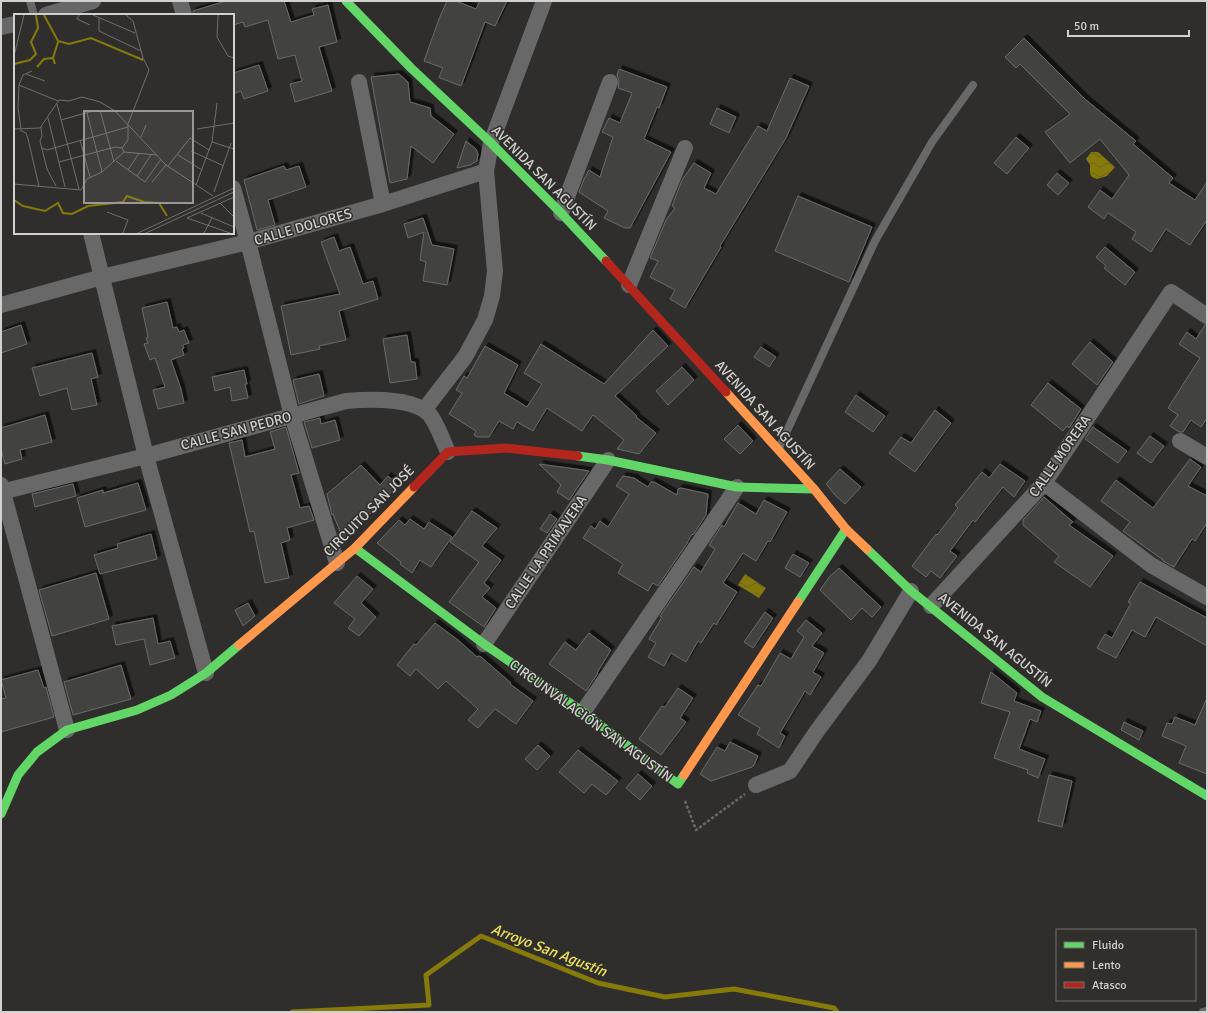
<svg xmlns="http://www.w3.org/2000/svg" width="1208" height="1013" viewBox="0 0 1208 1013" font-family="Signika,sans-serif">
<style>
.water{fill:url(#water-waves)}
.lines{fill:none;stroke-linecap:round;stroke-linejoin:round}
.stream{stroke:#857a0a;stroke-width:5}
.building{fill:#434241;stroke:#6a6a69;filter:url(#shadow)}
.path{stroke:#6a6a69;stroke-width:2.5;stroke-dasharray:3 2;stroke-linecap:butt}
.lane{stroke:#686868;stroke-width:8}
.street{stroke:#686868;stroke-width:16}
.fast{stroke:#63d668;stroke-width:9}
.slow{stroke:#ff974d;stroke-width:9}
.jam{stroke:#b3261e;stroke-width:9}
.labels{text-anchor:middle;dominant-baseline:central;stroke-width:3;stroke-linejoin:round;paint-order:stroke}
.street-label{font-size:14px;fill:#d1d1cf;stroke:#302f2c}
.water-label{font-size:15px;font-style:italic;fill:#eee159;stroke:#302f2c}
.inset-river{fill:none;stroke:#857a0a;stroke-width:2}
.inset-road{fill:none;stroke:#706f6e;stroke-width:1}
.view{fill:#989896;fill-opacity:0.15;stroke:#989896;stroke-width:2}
.inset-edge{fill:none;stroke:#d1d1cf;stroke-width:2}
</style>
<defs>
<pattern id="water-waves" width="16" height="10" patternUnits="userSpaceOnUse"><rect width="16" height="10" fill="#857a0a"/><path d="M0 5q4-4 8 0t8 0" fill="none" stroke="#6c651c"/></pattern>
<filter id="shadow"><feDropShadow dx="3.5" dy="-3.5" stdDeviation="0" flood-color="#0009"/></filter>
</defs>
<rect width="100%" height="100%" fill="#2f2e2d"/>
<path class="water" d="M1091,152h7l17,15 -8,9 -10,3 -5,-2 -2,-3v-9l-4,-6z
M745,574l21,14 -7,10 -21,-13z"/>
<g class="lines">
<path class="stream" d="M292,1012l137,-7 -3,-30 55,-39 117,47 67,14 69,-8 100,19 3,4"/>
</g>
<path class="building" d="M226,1h58l7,21 23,-7 -2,-6 16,-4 9,37 -18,5 13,44 -37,11 -5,-18 12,-3 -7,-26 -17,4 -10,-39 -23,7 -2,-5 -10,3v-10h-40v-4z
M447,1h9l20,8 4,-8h27l-12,25 -10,-4 -24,64 -21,-8 -1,-1 4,-9 -19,-7 15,-42z
M1024,38l62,62 50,41 -3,3 40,34 -4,5 26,17 12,-18v38l-17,25 -24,-16 -15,23 -19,-13 4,-7 -28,-19 -4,6 -16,-12 12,-17 12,9 17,-24 -29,-36 -30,24 -25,-31 25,-18 -50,-50 -4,4 -11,-11z
M259,65l9,26 -24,8 -3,-8 -8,3v-21z
M619,69l48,18 -8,21 -2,-1 -13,32 27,13 -41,76h-5l-21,-10 4,-7 -29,-19 5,-13 5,-9 11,7 13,-40 -11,-5 7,-14 11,5 12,-30 -14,-5 1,-7 -2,-6z
M399,74l9,8 2,20 20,6 1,8 23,18 -21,29 -22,-17 -4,33 -17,4 -19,-106z
M790,78l19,8 -23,52 -66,108 1,1 -36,61 -15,-9 5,-9 -25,-13 8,-16 -8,-3 16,-38 9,-12 -3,-2 10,-26 12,-17 17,10 -7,15 12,6 42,-68 9,5z
M717,108l19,9 -7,16 -19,-9z
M1016,137l13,11 -22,26 -13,-11z
M466,141l10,8 2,5 -1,7 -7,4 -13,3z
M284,166l2,4 13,-4 7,21 -38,13 7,25 -18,5 -13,-50z
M1057,173l12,10 -11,12 -11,-10z
M798,196l74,31 -23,55 -74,-31z
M423,218l9,27 22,4 -7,36 -24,-4 3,-19 -6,-2 4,-28 -16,6 -4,-14z
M334,237l5,14 11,-4 13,37 10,-3 5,18 -39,12 7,29 -27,6 1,3 -29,6 -10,-49 59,-12 -19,-52z
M1105,247l30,25 -10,13 -21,-17 2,-2 -10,-9z
M167,302l6,26 4,-1 2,5 5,-2 5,13 -6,2 1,3 -2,1 2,6 -13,5 10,29 3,14 -26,6 -5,-19 12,-3 -10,-29 -5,2 -6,-16 4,-1 -2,-5 2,-1 -6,-29z
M21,325l6,19 -26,9v-21z
M1205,325h2v93l-6,9 -10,-7 -8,12h-4l-9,-6 8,-11 -10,-7 32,-50 -21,-14 8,-12 9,7z
M653,330l15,16 -53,50 22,20 -1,1 20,16 -17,21 -22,-5 7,-9 -31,-25 -11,16 -35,-23 -14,23 -16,-9 -4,7 -14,-8 -10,16h-12l-3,-2 2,-4 -27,-17 13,-21 -6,-3 8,-14 3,2 18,-32 33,19 -14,28 23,14 15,-23 -18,-11 17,-29 63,40z
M407,335l4,27h4l2,17 -27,4 -7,-44z
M1090,342l23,20 -16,23 -25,-21z
M761,347l15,10 -7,10 -15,-10z
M92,353l6,24 -7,2 6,26 -25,5 -5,-22 -27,8 -8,-28z
M682,367l12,13 -26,25 -12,-14z
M244,370l3,14h-2l3,14 -16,3 -2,-14 -15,4 -3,-14z
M319,374l5,22 -25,8 -6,-24z
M1048,383l33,26 -12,19 -2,-2 -4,5 -32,-26z
M856,395l29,21 -12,16 -28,-20z
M935,410l16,13 -36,49 -26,-19 12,-16 10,6z
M45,415l7,27 -32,8 2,9 -17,5 -4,-15v-21z
M320,418l1,6 14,-4 5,20 -28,8 -8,-26z
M738,425l15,16 -13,13 -16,-15z
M286,427l13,46 -8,2 9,33 9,-2 5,14 -27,8 3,12 -9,3 8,35 -24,5 -11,-52 -4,1 -21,-89 13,-3 3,17 30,-8 -5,-17z
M1093,427l34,24 -9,12 -33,-24z
M1150,436l14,10 -13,17 -14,-10z
M1190,459l11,8 -13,19 19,10v27l-12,18 -3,-2 -18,28 -11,-6v-1l-40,-29 7,-9 -29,-21 15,-21 37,28z
M539,464l44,6 6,1 -20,29 -12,-8 4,-7z
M1000,464l25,17 -11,16 -11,-10 -28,35 -2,-2 -23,31 7,5 -17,22 -9,-7 -5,6 -14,-11 24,-32 1,1 21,-27 -3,-3 27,-33 7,6z
M361,465l19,20 8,-9 10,9 -54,56 -11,-27 -1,1 -5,-21z
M840,469l21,18 -16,17 -9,-8 -10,-12z
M623,476l11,2 14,9 3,-5h3l23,13 1,-6 3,-1 27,6 -2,21 -13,20 -1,-1 -6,11 -28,41 -5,-3 -5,8 -30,-18 5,-9 -40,-26 8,-12 4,3 5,-8 8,6 21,-33 -13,-8z
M138,483l8,27 -61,17 -8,-29 26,-8v3z
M73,484l3,12 -41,11 -3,-13z
M1044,497l29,25 -4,3 44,31 -23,31 -36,-25 5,-6 -36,-31v-5z
M764,500l23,12 -17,30 -2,-1 -12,20 -13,-8 -20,30 14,9 -21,33 -2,-2 -13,20 -3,-2 -12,21 -15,-9 -7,13 -16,-9 8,-14 -7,-4 13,-22 -2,-1 34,-49 7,5 14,-23 -6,-4 13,-20 2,2 14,-24 18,11z
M472,511l25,17 -15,18 19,14 -17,23 6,5 -8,9 14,11 -12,19 -35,-25 30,-40 -29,-20z
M550,514l7,5 -10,14 -7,-4z
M410,519l14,10 5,-7 23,15 -21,30 -11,-7 -8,13 -12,-9 1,-2 -24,-19 22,-23 6,5z
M151,534l6,25 -57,15 -6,-19 24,-7 -1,-4z
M793,554l16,9 -9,14 -15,-9z
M839,568l42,39 -9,10 -10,-9 -11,12 -31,-30 10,-14z
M96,573l13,46 -57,17 -13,-46z
M357,576l16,13 -12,14 15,14 -17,19 -11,-8 7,-9 -21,-16z
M1140,582l67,36v28l-51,-29 -11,20 -13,-7 -16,28 -19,-10 8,-14 7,4 19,-35 -3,-1z
M248,603l7,13 -12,10 -8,-16z
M765,612l8,6 -20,30 -9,-6z
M153,618l5,26 12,-3 5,17 -25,7 -6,-26 -28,6 -4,-19z
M806,620l16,13 -10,13 12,7 -11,19 8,5 -11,18 -5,-4 -25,42 5,3 -6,12 -22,-14 3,-6 -22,-13 20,-30 3,1 19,-33 11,6 13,-22 -7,-6z
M435,623l23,17 19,17 2,-1 2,1 30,26 -1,1 23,17 -17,23 -21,-15 -17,19 -10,-8 10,-11 -32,-28 -8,8 -22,-20 -6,7 -13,-11 17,-21 2,1z
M589,633l22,17 -14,23h1l-12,18 -37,-27 16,-22 11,8z
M121,665l10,34 -58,16 -9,-33z
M38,670l6,18 2,-1 8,30 -53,15v-33l5,-1 -5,-18z
M991,672l26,21 -3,8 27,10 -4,11 -7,-3 -11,30 26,10 -7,19 -11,-5 1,-3 -34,-12 16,-46 -29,-9z
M678,688l15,10 -13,20 6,4 -25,33 -22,-16 23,-33 3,1z
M1207,698v76l-28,-11 7,-17 -24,-10 5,-13 5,1 3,-7 20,8z
M1124,722l19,9 -4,9 -18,-10z
M730,742l28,14 -4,9 -2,2 -41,14 -11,-7 17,-27 8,4z
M538,745l12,11 -13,14 -12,-11z
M578,750l40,31 -12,14 -14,-11 -8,9 -25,-21z
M638,774l14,12 -12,14 -14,-12z
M1049,775l23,6 -10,46 -24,-6z"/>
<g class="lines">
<path class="path" d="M685,801l11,29 49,-36"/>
<path class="lane" d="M30,1l4,14
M779,448l96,-207 57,-99 41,-57
M1203,1012l4,-1"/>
<path class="street" d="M180,1l4,14
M46,15l47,-14
M1,27l14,-3
M359,82l24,122
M233,188l15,54 44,174 45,147
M561,213l49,-131
M91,233l55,223 60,217
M629,285l56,-137
M1,305l101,-28 146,-35 135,-38 103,-33
M424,410l41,-53 20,-37 7,-24 3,-25 -9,-100 5,-28 53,-142
M1180,441l27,16
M1044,483l107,82 56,32
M1,485l66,245
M1,492l145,-36 200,-55c22,-2 68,-4 84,14 7,9 13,26 18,37
M931,606l113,-123 127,-191 36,24
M484,644l124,-184
M583,712l154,-225
M756,785l34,-14 27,-40 52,-70 42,-70"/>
<path class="fast" d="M346,1l65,67 80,75 70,70 45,48
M578,456l30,4 129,27 77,2
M355,548l129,96 99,68 95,72 6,-9
M867,549l44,42 131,106 165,99
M798,602l48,-73
M1,814l17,-39 19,-23 30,-22 70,-20 34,-15 35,-22 33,-28"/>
<path class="slow" d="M726,392l88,97 32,40 21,20
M239,645l116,-97 59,-61
M684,775l114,-173"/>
<path class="jam" d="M606,261l120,131
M414,487l34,-35 58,-4 72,8"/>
</g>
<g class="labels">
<g class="street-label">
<text transform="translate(544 178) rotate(45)">AVENIDA SAN AGUSTÍN</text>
<text transform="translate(303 227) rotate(-16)">CALLE DOLORES</text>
<text transform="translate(765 415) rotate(48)">AVENIDA SAN AGUSTÍN</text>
<text transform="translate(236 431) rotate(-15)">CALLE SAN PEDRO</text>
<text transform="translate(1060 456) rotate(-55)">CALLE MORERA</text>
<text transform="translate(369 511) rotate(-45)">CIRCUITO SAN JOSÉ</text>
<text transform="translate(546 552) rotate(-56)">CALLE LA PRIMAVERA</text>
<text transform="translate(995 640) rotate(39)">AVENIDA SAN AGUSTÍN</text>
<text transform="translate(591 721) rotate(36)">CIRCUNVALACIÓN SAN AGUSTÍN</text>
</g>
<g class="water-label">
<text transform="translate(549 950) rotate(21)">Arroyo San Agustín</text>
</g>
</g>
<g transform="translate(14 14)">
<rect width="220" height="220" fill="#2f2e2d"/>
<path class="inset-river" d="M30,1l14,26 11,3 22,-6 52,22M0,50l16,-4 6,-6 -5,-12 7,-14 -2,-13M41,50l-2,-6 5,-16M23,53l7,-8 9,-1M0,186l9,6 22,5 13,-8 5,10 9,1 16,-8 35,-4 4,-6 17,6 15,1 8,13"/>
<path class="inset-road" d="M65,1l-2,4 13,6M79,1l42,18M204,1l-1,22 11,19 6,2M85,4v13l42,20M0,42l10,-41M12,60l19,7M5,71l39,16M43,90l22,85M86,96l14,52M73,99l15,59M34,104l17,69M47,106l32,-9M27,113l1,9 -2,5 7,28 9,17M0,115l26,-1 19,-28 10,1 13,-4 18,5 15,9 51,54 47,31M7,115l-3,-21 1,-23 4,-10 9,-4M183,115l37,-6M6,116l6,3 2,6 11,47M127,123l5,-12M66,126l10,37M198,128l22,7M28,134l5,2 81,-23M108,134l6,-8v-16l21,-54 -6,-12 -10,-37 -7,-6M177,137l33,15M164,141l24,15M102,147l29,21 16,-23M45,148l56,-15 7,1 2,4M154,152l22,-28 19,12M114,156l11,-17M123,162l14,-21M138,168l14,-17M0,170l67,6 6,-11 15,-7 22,-20 33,3M182,171l16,-43 5,-39M200,178l17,-49M206,189l14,14M93,198l21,8 -5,13M187,199l33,14M173,204l47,-21M173,204l43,15M124,219l96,-45M132,219l88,-41M190,219l8,-15"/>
<path class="view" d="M70,97h109v92h-109z"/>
<rect width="220" height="220" class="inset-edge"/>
</g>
<rect width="1208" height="1013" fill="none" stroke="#d1d1cf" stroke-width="4"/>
<rect x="1056" y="929" width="140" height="72" fill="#302f2c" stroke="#70706d"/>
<rect x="1064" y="942" width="20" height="6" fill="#63d668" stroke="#70706d"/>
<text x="1092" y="949" font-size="12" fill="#d1d1cf">Fluido</text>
<rect x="1064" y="962" width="20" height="6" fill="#ff974d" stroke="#70706d"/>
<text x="1092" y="969" font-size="12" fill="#d1d1cf">Lento</text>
<rect x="1064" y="982" width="20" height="6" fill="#b3261e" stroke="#70706d"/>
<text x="1092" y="989" font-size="12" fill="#d1d1cf">Atasco</text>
<path d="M1068 30v6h121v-6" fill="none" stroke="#d1d1cf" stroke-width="2"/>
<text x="1074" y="30" font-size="12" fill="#d1d1cf" stroke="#302f2c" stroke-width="3" paint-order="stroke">50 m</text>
</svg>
